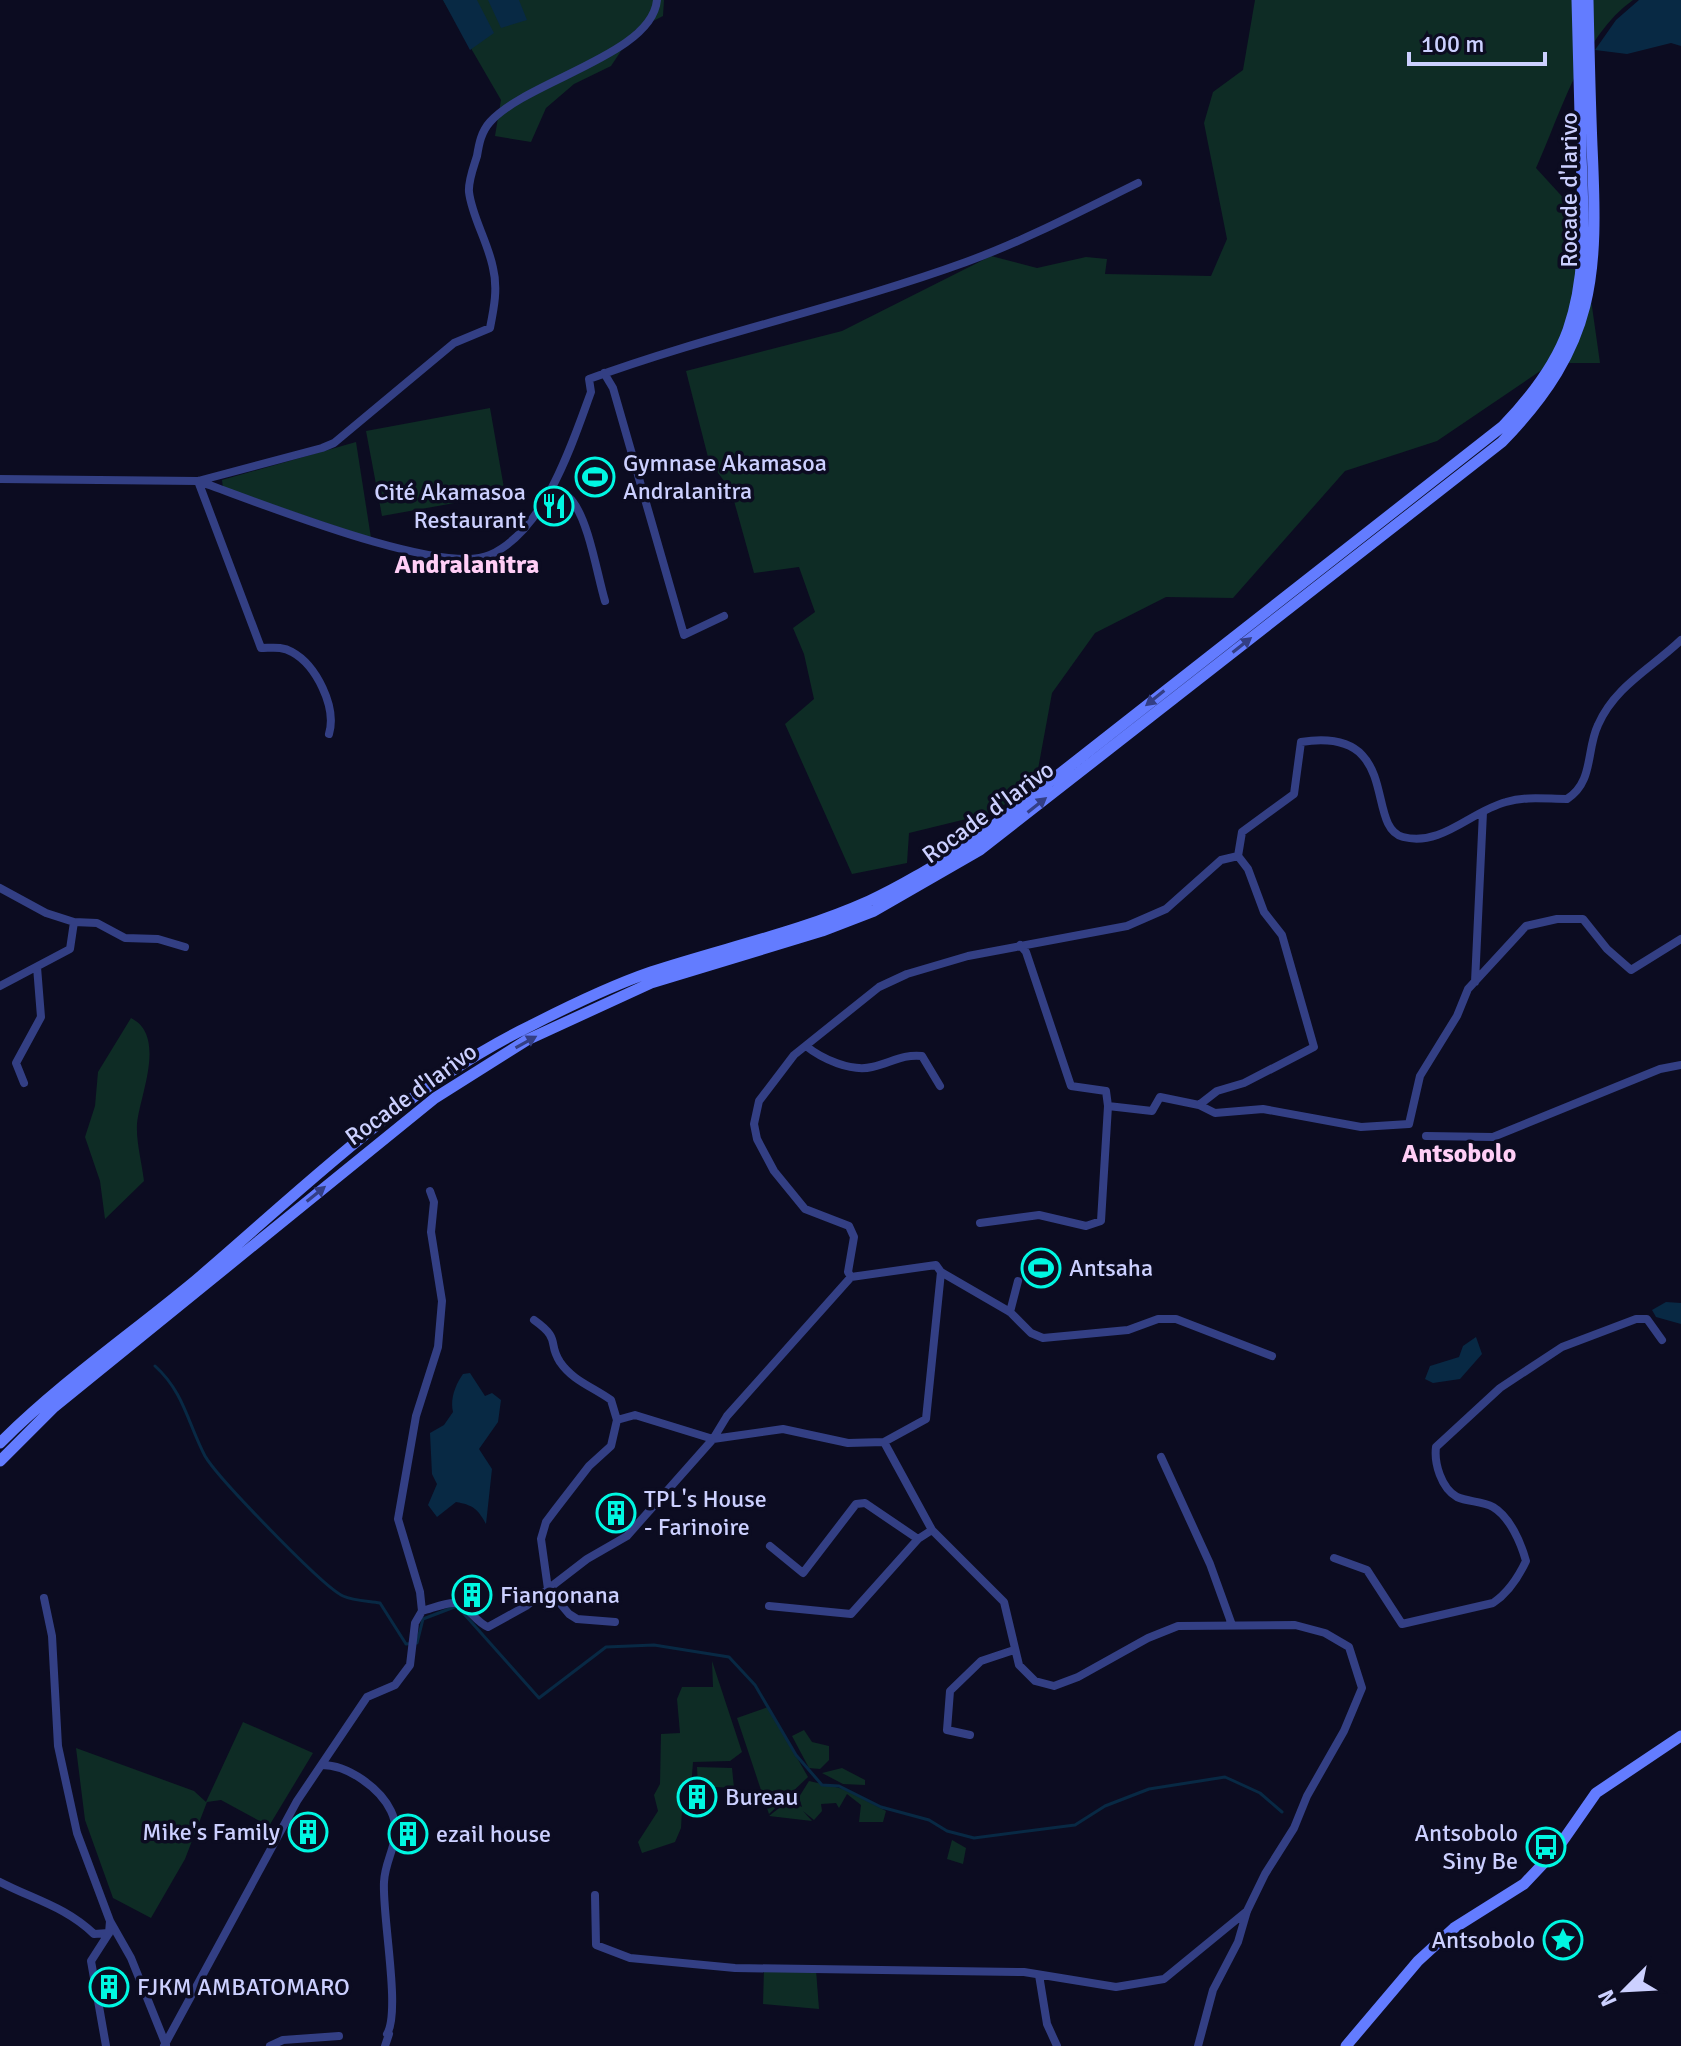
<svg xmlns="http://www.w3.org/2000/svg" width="1681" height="2046" viewBox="0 0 1681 2046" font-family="Signika,sans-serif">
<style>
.green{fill:#0e2c25}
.water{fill:#082944}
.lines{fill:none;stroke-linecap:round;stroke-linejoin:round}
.stream{stroke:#082944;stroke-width:3}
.street{stroke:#333f84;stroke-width:8}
.secondary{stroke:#637cff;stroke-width:11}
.oneway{fill:#333e85}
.labels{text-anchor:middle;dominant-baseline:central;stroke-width:7;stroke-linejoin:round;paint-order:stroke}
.street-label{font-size:24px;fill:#ccd0ff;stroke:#0c0c21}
.poi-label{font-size:24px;fill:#ccd0ff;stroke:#0c0c21;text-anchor:start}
.neighbourhood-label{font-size:26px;font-weight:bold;fill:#ffcef6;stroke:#0c0c21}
</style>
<rect width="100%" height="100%" fill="#0c0c21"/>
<path class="green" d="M443,0h221l-1,16 -28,14 -24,36 -37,18 -28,24 -15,34 -36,-6 6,-36z
M1255,0h378c-51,36 -72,113 -97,168l43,47 21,148h-48l-115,78 -92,30 -112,127 -67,-1 -71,36 -43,60 -16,87 -41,32 -86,21 -2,30 -55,11 -67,-150 29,-25 -10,-45 -11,-26 22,-16 -16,-45 -45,6 -23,-83 -22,-29 -23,-90 156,-40 149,-75 46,12 49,-11 21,2 -2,15 106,2 16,-37 -23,-116 9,-31 30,-22z
M490,408l15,86 -123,22 -16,-85z
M356,442l15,96 -148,-50 -1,-8z
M131,1018c36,18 9,76 6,106 -1,18 5,39 7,57l-39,38 -5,-38 -15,-44 10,-31 3,-34z
M712,1661l30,91 -12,9 -37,1 -2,26 -8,4 -2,36 -6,14 -33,11 -4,-11 20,-31 -4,-16 6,-11 1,-50 19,-1 -3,-34 5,-12h31z
M768,1707l40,70 -39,37 -32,-96z
M243,1722l70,31 -44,73 -48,-26 -14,2 -22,57 -34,59 -38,-20 -28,-78 -9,-72 118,43 12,11z
M804,1730l8,12 17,4v14l-9,9 -11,-1 -17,-32z
M697,1767l35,1 2,20 -36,-2z
M842,1768l23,12v5l-22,-1 -21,-11z
M809,1781l35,8 42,22 -3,11h-24l2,-17 -14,-11 -8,14 -3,-5 -15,1 1,7 -8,9 -11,-9 9,10 -43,-5 19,-15 14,6 -3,-10z
M952,1840l14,8 -3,16 -16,-5z
M764,1969l52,1 3,39 -56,-5z"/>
<path class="water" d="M443,0h34l17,33 -24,17z
M488,0h31l8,20 -26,8z
M1639,0h42v46l-10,-3 -44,11 -32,-4 21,-30z
M1031 1269a9 9 0 1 1 18 0a9 9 0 1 1-18 0Z
M1666,1302l15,1v21l-25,-7 -4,-7z
M1476,1337l6,17 -22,25 -27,4 -8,-4 5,-13 29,-9 4,-11z
M470,1373l15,23 7,-3 9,7 -3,22 -19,27 13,20 -6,55c-8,-15 -13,-19 -30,-22l-19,15 -9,-12 9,-21 -5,-10 -2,-41 14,-8 9,-13c-3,-12 2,-27 10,-38z"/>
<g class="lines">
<path class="stream" d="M155,1366c29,26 33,58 50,90 12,21 118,131 138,140 11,5 26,5 37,7l26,41 11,-1 6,-24 34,-13 82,92 67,-51 48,-2 75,12 26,28 41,70 26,30 17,1 42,21 48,13 18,11 27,7 101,-13 30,-19 44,-17 76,-12 35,16 22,19"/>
<path class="street" d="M604,373l9,15 71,247 40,-19
M0,479l198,2 124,-33 12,-5 120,-100 36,-15c4,-20 8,-40 3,-60 -5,-26 -21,-51 -24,-76 -1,-11 5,-26 8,-36 2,-12 4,-24 13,-34 38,-42 162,-67 167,-122
M198,481c55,19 243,96 292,74 55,-25 82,-111 101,-163l-2,-13c123,-45 253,-72 377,-117 60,-22 115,-51 172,-79
M198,481l63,167c11,0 21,-2 31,4 24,13 45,55 37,82
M550,492c9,1 17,2 23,10 16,21 24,72 32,99
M0,888l46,25 28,9 -4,27 -70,37
M74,922l23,1 28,15 33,1 27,8
M1020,945l6,7 45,134 35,5 2,15 44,5 8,-14 39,8 16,8 48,-4 98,18 48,-3 11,-48 37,-60 11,-27 58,-63 31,-7h26l24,30 24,21 50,-31
M1475,982l8,-170
M806,1046c16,13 45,26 66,21 19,-4 30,-13 50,-11l18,30
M24,1083l-8,-20 25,-46 -4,-50
M1199,1105l18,-14 27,-8 70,-36 -32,-112 -18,-23 -16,-43 -10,-13
M1426,1136l67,1 167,-68 21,-4
M430,1191l4,11 -3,30 11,69 -4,46 -22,69 -18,103 22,73 2,19c9,-2 24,-9 33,-8 13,2 20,19 33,24l38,-21 61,-47 40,-23 86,-97 14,-23 124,-139
M980,1223l59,-8 47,11 15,-5 7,-115
M941,1272l69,40 21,21 12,5 85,-8 30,-11h18l96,37
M1010,1312l8,-31
M534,1320c28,20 13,22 26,42 13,19 33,25 51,38l6,20
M884,1442l48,88 72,72 15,63 16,16 19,5 24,-9 70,-39 30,-12 117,-1 30,8 24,14 13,41 -18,43 -37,65 -13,32 -29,46 -18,37 -9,31 -25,48 -15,56
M1161,1457l49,107 22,61
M770,1546l33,27 53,-69 9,-1 53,36 14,-9
M1334,1558l33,12 35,54 91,-21c15,-10 25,-25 33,-42 -5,-18 -16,-44 -33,-54 -11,-6 -25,-5 -36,-10 -16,-9 -23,-34 -21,-50l64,-59 62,-41 74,-28h11l15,21
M44,1598l8,38 6,110 19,87 33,88 21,37 35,87
M769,1606l82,8 67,-75
M615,1622l-38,-3 -8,-5 -21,-25 -7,-50 5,-17 9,-12 34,-44 22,-20 6,-26 18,-5 78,24 70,-10 65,14 36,-1 42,-23 15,-147 -5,-7 -85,12 -3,-5 6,-35 -5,-11 -44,-17 -31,-38 -17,-32 -3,-15 5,-23 35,-46 85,-68 28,-13 61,-18 159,-30 39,-17 55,-49 17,-4 4,-24 52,-38 7,-52c102,-16 63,85 102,95 39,10 68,-26 103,-35 20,-6 40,-3 61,-3 27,-17 19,-49 31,-74 17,-39 54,-57 83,-85
M970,1735l-23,-5 3,-39 31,-30 33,-11
M322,1765c26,0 58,23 69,46 13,27 -6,45 -7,71 -2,34 17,129 3,152
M0,1882c35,18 66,25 94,52l15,-1
M595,1895l1,50 34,13 105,10 289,4 92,15 48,-8 83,-68
M1039,1975l8,49 10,22
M106,2046l-15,-85 18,-28 1,-12
M164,2046l133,-245 70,-104 28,-12 15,-20 5,-42 7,-12
M270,2046l13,-6 56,-4
M385,2046l4,-12"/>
<path class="secondary" d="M0,1443c60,-60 130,-108 195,-162 106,-90 209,-194 335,-255 39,-20 80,-40 121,-54 73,-24 149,-40 218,-71 37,-17 71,-39 105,-60l529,-415c26,-27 52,-60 65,-96 20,-57 15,-118 13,-177 -1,-51 -3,-102 -4,-153
M0,1461l53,-53 382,-310 92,-58 124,-57 171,-52 52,-20 106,-61 522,-408c95,-98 96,-166 90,-296 -2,-49 -3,-97 -4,-146
M1346,2046l72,-85 36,-33 70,-44 33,-35 39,-56 85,-57"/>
</g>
<defs><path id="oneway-solid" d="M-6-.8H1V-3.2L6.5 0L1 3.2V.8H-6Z" transform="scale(2)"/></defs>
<g class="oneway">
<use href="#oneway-solid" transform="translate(1242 645) rotate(-38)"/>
<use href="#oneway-solid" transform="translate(1155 698) rotate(141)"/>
<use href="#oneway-solid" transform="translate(1037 805) rotate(-38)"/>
<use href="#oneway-solid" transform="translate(526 1042) rotate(-29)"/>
<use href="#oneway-solid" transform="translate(316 1194) rotate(-39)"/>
</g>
<defs>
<g id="stadium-ring" transform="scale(2)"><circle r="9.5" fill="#0c0c21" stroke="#00f7e2" stroke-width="1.5"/><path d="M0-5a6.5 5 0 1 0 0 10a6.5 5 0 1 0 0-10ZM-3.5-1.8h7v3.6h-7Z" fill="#00f7e2"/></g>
<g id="restaurant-ring" transform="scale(2)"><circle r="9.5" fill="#0c0c21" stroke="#00f7e2" stroke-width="1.5"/><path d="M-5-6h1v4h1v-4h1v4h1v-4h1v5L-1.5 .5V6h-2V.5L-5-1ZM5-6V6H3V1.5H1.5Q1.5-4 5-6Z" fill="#00f7e2"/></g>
<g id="building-ring" transform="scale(2)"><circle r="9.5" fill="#0c0c21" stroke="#00f7e2" stroke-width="1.5"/><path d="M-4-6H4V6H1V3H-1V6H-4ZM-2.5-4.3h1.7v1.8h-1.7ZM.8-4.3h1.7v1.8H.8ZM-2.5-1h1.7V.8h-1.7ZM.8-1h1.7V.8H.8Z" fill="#00f7e2"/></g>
<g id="bus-ring" transform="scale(2)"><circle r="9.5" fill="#0c0c21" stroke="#00f7e2" stroke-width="1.5"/><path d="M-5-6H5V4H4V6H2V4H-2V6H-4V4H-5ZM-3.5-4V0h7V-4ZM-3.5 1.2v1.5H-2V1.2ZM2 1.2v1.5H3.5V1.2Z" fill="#00f7e2"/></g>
<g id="sight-ring" transform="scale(2)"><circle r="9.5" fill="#0c0c21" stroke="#00f7e2" stroke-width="1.5"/><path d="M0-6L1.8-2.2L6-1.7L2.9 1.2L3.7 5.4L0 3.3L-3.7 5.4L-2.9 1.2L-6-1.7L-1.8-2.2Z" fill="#00f7e2"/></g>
</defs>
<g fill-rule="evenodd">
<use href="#stadium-ring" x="595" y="477"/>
<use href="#restaurant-ring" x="554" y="506"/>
<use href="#stadium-ring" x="1041" y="1268"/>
<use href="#building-ring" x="616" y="1513"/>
<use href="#building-ring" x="472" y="1595"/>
<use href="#building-ring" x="697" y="1797"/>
<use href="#building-ring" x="308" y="1832"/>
<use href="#building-ring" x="408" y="1834"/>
<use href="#bus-ring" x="1546" y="1847"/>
<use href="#sight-ring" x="1563" y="1940"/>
<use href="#building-ring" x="109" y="1987"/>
</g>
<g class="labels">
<g class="street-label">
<text transform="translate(1569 190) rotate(-90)">Rocade d'Iarivo</text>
<text transform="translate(988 812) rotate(-36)">Rocade d'Iarivo</text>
<text transform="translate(411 1094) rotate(-36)">Rocade d'Iarivo</text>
</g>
<g class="poi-label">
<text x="623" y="463">Gymnase Akamasoa<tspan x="623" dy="28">Andralanitra</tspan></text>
<text x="526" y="492" text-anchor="end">Cité Akamasoa<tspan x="526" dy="28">Restaurant</tspan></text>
<text x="1069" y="1268">Antsaha</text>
<text x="644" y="1499">TPL's House<tspan x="644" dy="28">- Farinoire</tspan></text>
<text x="500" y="1595">Fiangonana</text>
<text x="725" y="1797">Bureau</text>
<text x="280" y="1832" text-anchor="end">Mike's Family</text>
<text x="1518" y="1833" text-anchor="end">Antsobolo<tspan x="1518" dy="28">Siny Be</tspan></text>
<text x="436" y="1834">ezail house</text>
<text x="1535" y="1940" text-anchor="end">Antsobolo</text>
<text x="137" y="1987">FJKM AMBATOMARO</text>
</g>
<g class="neighbourhood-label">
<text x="467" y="565">Andralanitra</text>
<text x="1459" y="1154">Antsobolo</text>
</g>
</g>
<g transform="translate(1625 1990) rotate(246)" stroke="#0c0c21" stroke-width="6" paint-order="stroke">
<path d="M0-6L14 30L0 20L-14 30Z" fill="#ccd0ff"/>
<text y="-12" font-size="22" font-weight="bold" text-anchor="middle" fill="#ccd0ff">N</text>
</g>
<path d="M1409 52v12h136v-12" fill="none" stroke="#ccd0ff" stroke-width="4"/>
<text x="1421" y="52" font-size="24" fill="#ccd0ff" stroke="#0c0c21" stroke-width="6" paint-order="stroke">100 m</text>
</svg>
